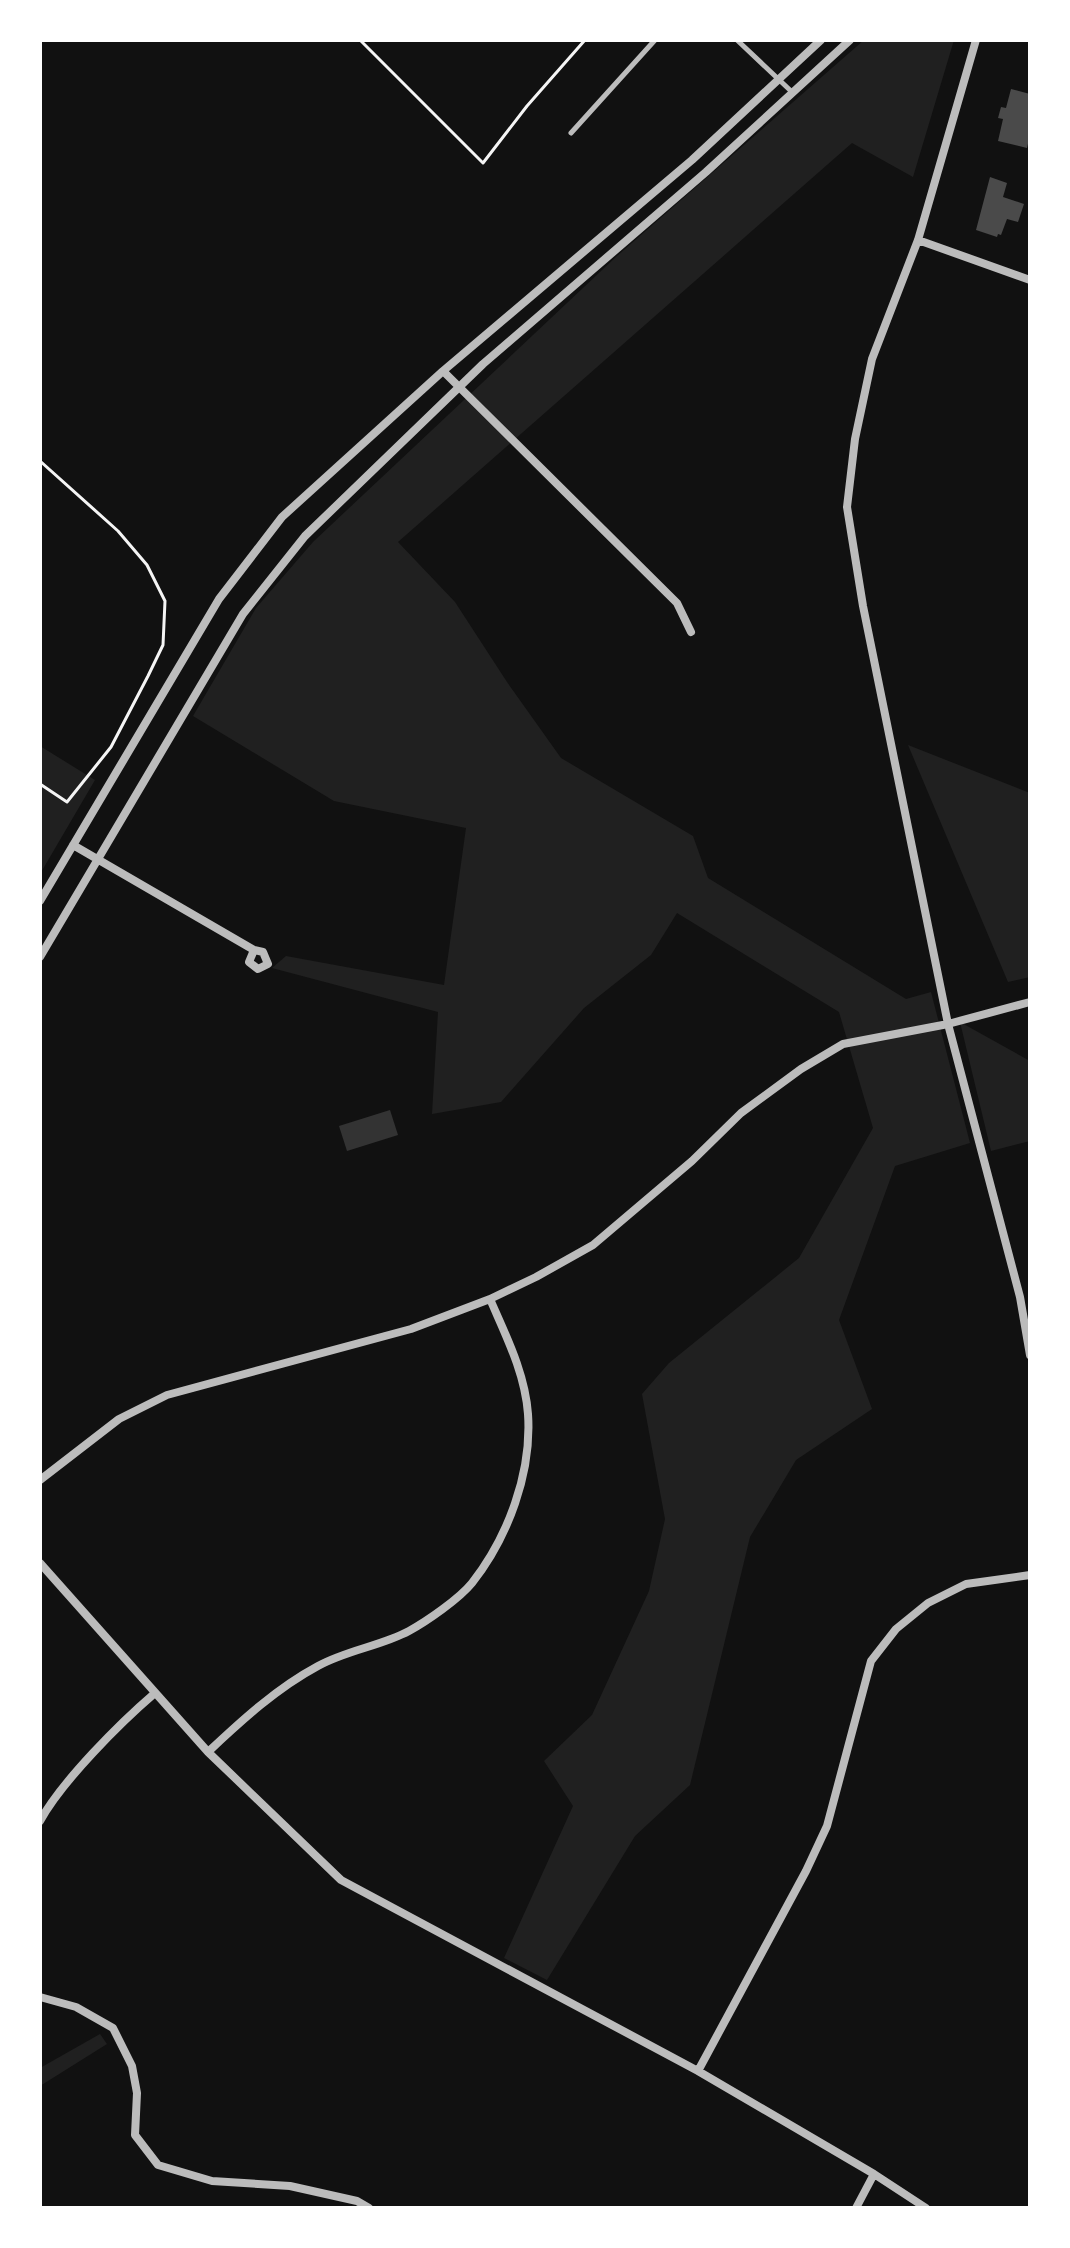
<svg xmlns="http://www.w3.org/2000/svg" width="1070" height="2248" viewBox="0 0 1070 2248" font-family="Cabin,sans-serif">
<style>
.green{fill:#202020}
.water{fill:#333}
.building{fill:#4a4a4a}
.lines{fill:none;stroke-linecap:round;stroke-linejoin:round}
.path{stroke:#f5f5f5;stroke-width:3}
.service{stroke:#bcbcbc;stroke-width:5}
.minor{stroke:#bcbcbc;stroke-width:8}
</style>
<rect width="100%" height="100%" fill="#111"/>
<path class="green" d="M864,40h90l-41,137 -61,-34 -454,399 57,60 52,80 54,76 132,78 15,42 198,121 25,-7 39,151 -75,23 -56,154 33,89 -76,51 -46,77 -60,248 -55,51 -88,144 -43,-22 69,-152 -29,-45 48,-46 57,-124 16,-72 -23,-125 27,-31 130,-105 74,-130 -34,-116 -162,-99 -26,42 -67,53 -83,94 -69,12 6,-102 -166,-44 14,-12 158,29 22,-157 -132,-27 -141,-85 63,-108 57,-66 304,-286z
M908,745l122,48v184l-22,5z
M40,746l55,34 -55,94z
M960,1022l70,39v80l-39,10z
M100,2034l7,10 -67,42v-18z"/>
<path class="water" d="M390,1110l8,25 -51,16 -8,-25z"/>
<path class="building" d="M1011,89l19,5v41l-3,13 -29,-7 5,-22 -5,-1 3,-11 5,1z
M990,177l17,6 -4,14 21,7 -6,18 -11,-3 -6,16 -3,-1 -1,3 -21,-7z"/>
<g class="lines">
<path class="path" d="M360,40l123,123 44,-57 58,-66
M40,461l78,70 29,34 18,36 -2,44 -15,31 -37,71 -44,55 -27,-18"/>
<path class="service" d="M737,40l55,52
M571,133l84,-93"/>
<path class="minor" d="M976,40l-58,200 -46,119 -17,80 -8,68 16,99 85,418 72,273 10,58
M918,240l112,40
M443,371l234,232 14,29
M73,845l181,105
M40,901l179,-302 63,-82 161,-146 249,-211 129,-120
M254,950l9,2 5,12 -10,5 -9,-7z
M40,957l203,-343 62,-78 178,-172 223,-192 144,-132
M40,1480l79,-61 48,-24 244,-66 79,-30 46,-22 57,-32 99,-84 49,-48 60,-44 42,-25 105,-20 82,-22
M40,1563l168,189 133,128 357,191 176,103 52,34
M208,1752c34,-32 69,-64 110,-86 29,-16 63,-20 91,-35 18,-10 50,-32 63,-48 36,-46 60,-110 56,-169 -3,-41 -22,-78 -38,-115
M40,1821c22,-40 80,-98 115,-128
M40,1997l36,10 37,21 19,38 5,27 -2,42 23,30 54,16 78,5 67,15 12,7
M698,2071l108,-200 21,-45 44,-165 25,-32 32,-26 38,-19 64,-9
M856,2208l18,-34"/>
</g>
<rect width="1070" height="2248" fill="none" stroke="#ffffff" stroke-width="84"/>
</svg>
